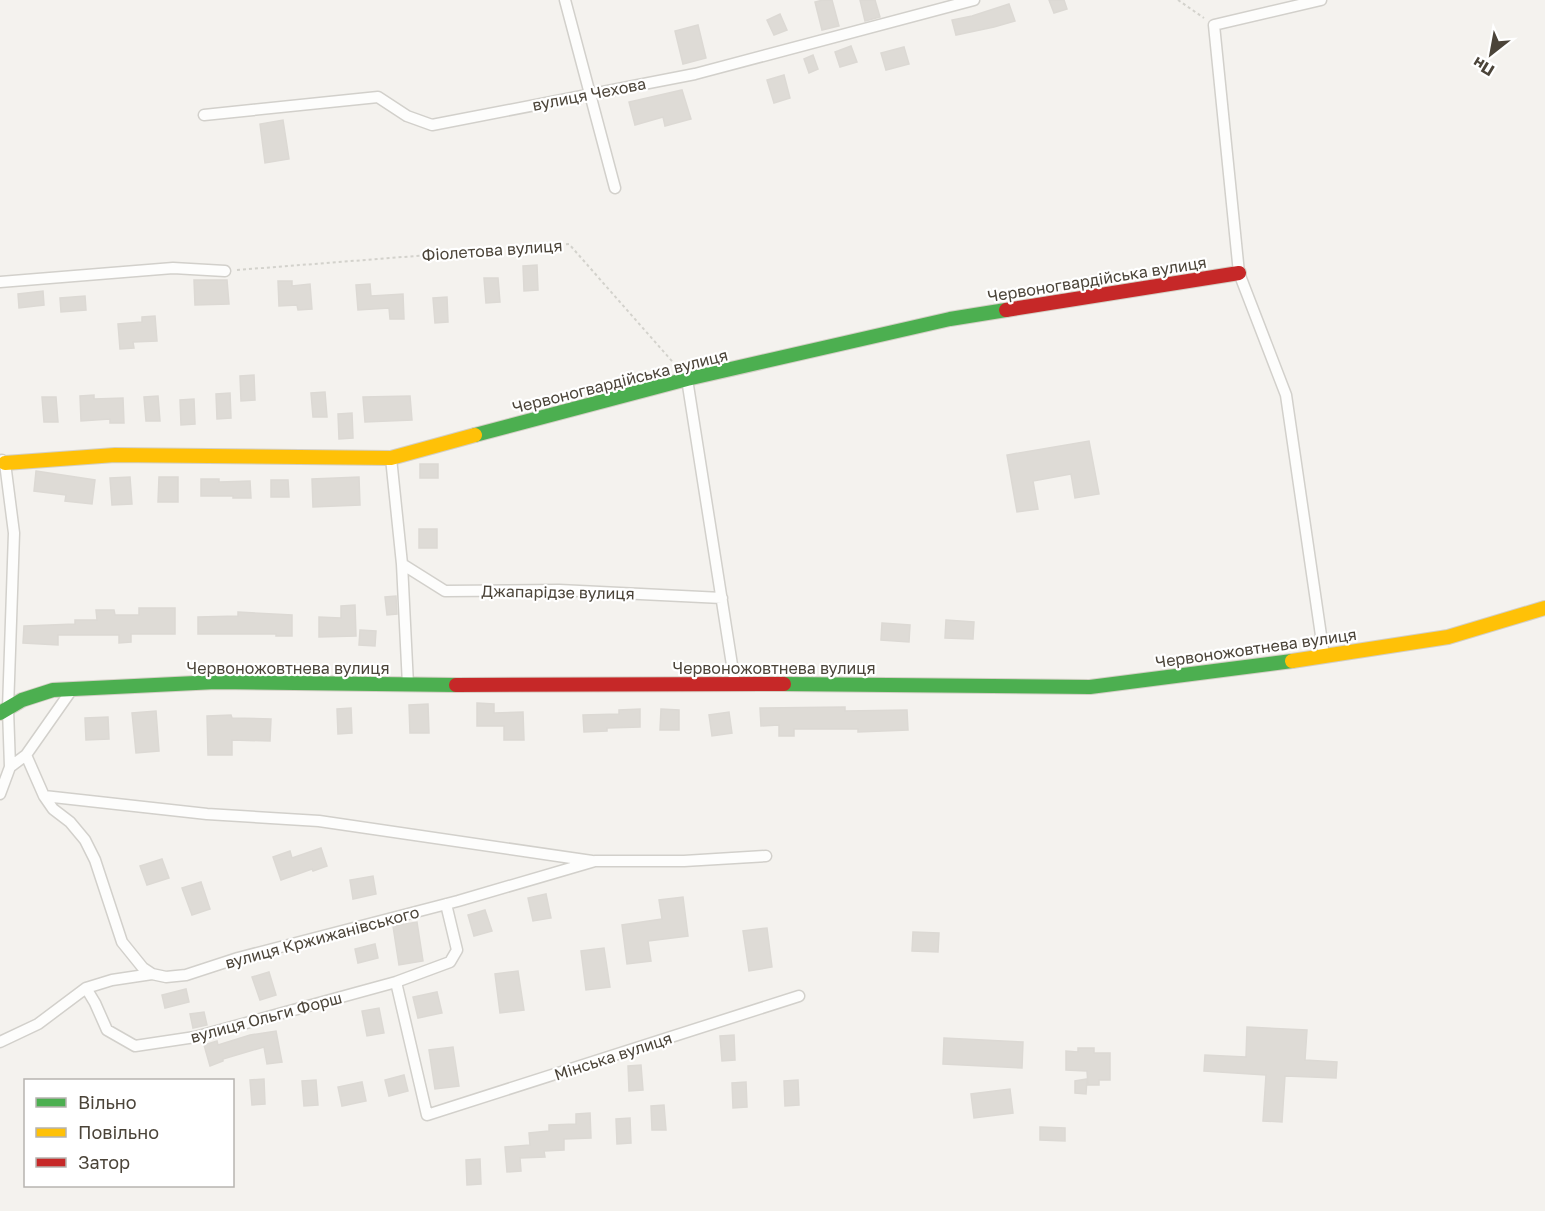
<svg xmlns="http://www.w3.org/2000/svg" width="1545" height="1211" viewBox="0 0 1545 1211" font-family="'Golos Text',sans-serif">
<style>
.building{fill:#dedbd6;stroke:#dcd9d4;stroke-width:1.5}
.lines{fill:none;stroke-linecap:round;stroke-linejoin:round}
.street-casing{stroke:#d2d0cb;stroke-width:13}
.fast-casing{stroke:#d3cfc5;stroke-width:16}
.slow-casing{stroke:#d3cfc5;stroke-width:16}
.jam-casing{stroke:#d3cfc5;stroke-width:16}
.path{stroke:#d3d2cc;stroke-width:2;stroke-dasharray:3 3;stroke-linecap:butt}
.street{stroke:#fdfdfc;stroke-width:10}
.fast{stroke:#4caf50;stroke-width:14}
.slow{stroke:#ffc107;stroke-width:14}
.jam{stroke:#c62828;stroke-width:14}
.labels{text-anchor:middle;dominant-baseline:central;stroke-width:4.5;stroke-linejoin:round;paint-order:stroke}
.street-label{font-size:16px;fill:#4b4439;stroke:#fff}
</style>
<rect width="100%" height="100%" fill="#f4f2ee"/>
<path class="building" d="M823,0h9l7,26 -17,4 -7,-28z
M860,0h15l5,17 -15,4z
M1049,0h15l3,9 -13,4z
M1009,4l6,17 -21,6 -38,8 -4,-15 20,-4z
M780,14l7,16 -13,5 -7,-15z
M698,25l8,33 -23,6 -8,-33z
M851,46l6,16 -17,5 -5,-15z
M904,47l5,17 -23,6 -5,-17z
M813,55l5,14 -9,4 -5,-14z
M784,75l6,23 -16,5 -7,-23z
M682,90l9,29 -26,7 -2,-9 -28,8 -6,-23z
M283,120l6,39 -24,4 -5,-39z
M537,265l1,25 -14,1 -1,-25z
M484,278h14l2,24 -14,1z
M194,280h33l2,24 -34,1z
M278,281h14v5l18,-2 2,25 -14,1 -1,-5 -18,1z
M370,284l1,12 32,-2 1,25h-14l-1,-11 -31,2 -2,-25z
M43,291l1,14 -25,3 -1,-14z
M85,296l1,14 -25,2 -1,-14z
M447,297l1,25 -13,1 -2,-25z
M155,316l2,25 -24,1 1,6 -14,1 -2,-25 24,-2v-5z
M254,375l1,25 -14,1 -1,-25z
M325,392l2,25h-14l-2,-24z
M230,393l1,25 -14,1 -1,-25z
M94,395v4l29,-1 1,25h-14v-4l-29,2 -1,-25z
M158,396l2,25h-14l-2,-24z
M410,396l2,24 -47,2 -2,-25z
M42,397h14l2,25h-14z
M194,399l1,25 -14,1 -1,-25z
M352,413l1,25 -14,1 -1,-25z
M1089,441l10,53 -24,4 -4,-24 -38,7 5,28 -21,3 -10,-57z
M420,464h18v14h-18z
M36,471l59,9 -3,24 -27,-3 1,-6 -32,-4z
M130,477l2,27 -20,1 -2,-27z
M159,477h19v25h-20z
M359,477l1,28 -47,2 -1,-28z
M201,479h18v3l31,-1 1,17h-18v-2h-32z
M271,480h17l1,17h-18z
M419,529h18v19h-18z
M396,596l1,18 -10,1 -2,-18z
M355,605l1,31 -37,1v-20l22,1v-12z
M139,608h36v26h-44v8l-12,1v-8h-61v10l-35,-2 1,-17 51,-2v-4h22l-1,-10h18l1,5h24z
M238,612l54,3v21h-16v-2h-78v-17l40,-1z
M946,620l28,2 -1,17 -28,-1z
M882,623l28,2 -1,17 -28,-2z
M360,630l16,1 -1,15 -16,-1z
M477,703l17,1v9l29,-1 1,28h-20v-14h-27z
M428,704l1,29h-19l-1,-28z
M845,707v4l62,-1 1,20 -50,2v-3h-64v7h-15v-11l-18,1 -1,-18z
M351,708l1,25 -14,1 -1,-25z
M640,709v18l-33,1v3l-23,1 -1,-17 36,-1v-4z
M661,709l18,1v20h-19z
M156,711l3,40 -23,2 -4,-40z
M729,712l3,21 -20,3 -3,-21z
M231,715l1,3 39,1 -1,22 -38,-1v15h-24l-1,-39z
M108,717l1,22 -23,1 -1,-22z
M321,848l6,18 -14,5 -1,-2 -31,11 -8,-23 17,-6 2,7z
M162,859l7,19 -22,7 -7,-19z
M373,876l3,18 -23,5 -3,-19z
M201,882l9,27 -18,6 -10,-27z
M546,894l5,24 -18,3 -5,-23z
M683,897l5,39 -40,5 3,20 -24,3 -5,-39 40,-6 -3,-19z
M485,910l7,21 -18,5 -6,-21z
M417,922l6,39 -24,4 -6,-39z
M767,928l5,39 -23,4 -6,-40z
M913,932l26,1 -1,19 -26,-1z
M375,944l3,14 -20,5 -3,-14z
M604,948l6,39 -24,3 -5,-39z
M518,971l6,39 -24,3 -5,-39z
M269,972l7,23 -16,5 -8,-23z
M186,989l3,13 -24,6 -3,-13z
M437,992l5,21 -24,5 -5,-21z
M379,1008l5,25 -17,3 -5,-25z
M204,1012l3,13 -14,3 -3,-14z
M1247,1027l60,3 -2,30 32,2 -1,16 -51,-2 -3,46 -19,-1 3,-46 -62,-4 1,-16 41,2z
M276,1031l6,31 -15,2 -3,-17 -41,12v2l-13,5 -6,-21 13,-4 1,4 32,-10z
M734,1035l1,25 -13,1 -2,-25z
M944,1038l79,4 -1,26 -79,-4z
M453,1047l6,39 -24,3 -6,-39z
M1078,1048h16v5h16v27h-11v5h-11l-1,-14 -21,-1v-19l12,1z
M641,1065l2,25 -14,1 -1,-25z
M404,1075l4,16 -19,5 -4,-16z
M264,1079l1,25 -13,1 -2,-25z
M1087,1079l-1,15 -11,-1v-12z
M316,1080l2,25 -14,1 -2,-25z
M798,1080l1,25 -14,1 -1,-25z
M362,1082l4,19 -24,5 -4,-19z
M746,1082l1,25 -14,1 -1,-25z
M1010,1089l3,24 -39,5 -3,-24z
M664,1105l2,25h-14l-1,-24z
M590,1113l1,25 -27,1v11l-20,1 1,6 -25,1 1,13 -14,1 -2,-25 25,-2 -1,-12 20,-2v-6l27,-1v-10z
M630,1118l1,25 -14,1 -1,-25z
M1040,1127l25,1v13l-25,-1z
M480,1159l1,25 -14,1 -1,-25z"/>
<g class="lines">
<g class="street-casing">
<path id="street" d="M565,0l50,188
M1321,0l-107,25 25,248 47,122 38,261
M204,115l174,-18 29,19 25,9 263,-51 279,-74
M0,282l173,-14 52,3
M687,379l48,305
M391,458l11,106 6,121
M402,564l43,27 114,-1 163,8
M26,755l47,-67
M10,767l16,-12 18,41 9,13 17,13 15,18 10,20 27,82 21,26 9,6 14,3 20,-2 52,-17 220,-57 137,-40h89l82,-5
M0,794l10,-27 -2,-58 6,-176 -9,-70 -3,-3
M44,796l163,18 112,7 273,40
M396,982l31,133 372,-119
M86,988l9,15 12,27 28,16 60,-9 201,-55 54,-20 7,-12 -11,-46
M0,1042l38,-18 48,-36 26,-8 40,-6"/>
</g>
<g class="fast-casing">
<path id="fast" d="M475,435l212,-56 263,-60 56,-9
M784,684l306,3 202,-26
M0,713l22,-13 31,-10 163,-8 240,3"/>
</g>
<g class="slow-casing">
<path id="slow" d="M5,463l110,-8 276,3 84,-23
M1292,661l156,-24 97,-29"/>
</g>
<g class="jam-casing">
<path id="jam" d="M1006,310l233,-37
M456,685l328,-1"/>
</g>
<path class="path" d="M1178,0l26,18
M237,270l332,-26 109,124"/>
<use href="#street" class="street"/>
<use href="#fast" class="fast"/>
<use href="#slow" class="slow"/>
<use href="#jam" class="jam"/>
</g>
<g class="labels">
<g class="street-label">
<text transform="translate(589 94) rotate(-11)">вулиця Чехова</text>
<text transform="translate(492 250) rotate(-4)">Фіолетова вулиця</text>
<text transform="translate(1097 279) rotate(-9)">Червоногвардійська вулиця</text>
<text transform="translate(620 381) rotate(-14)">Червоногвардійська вулиця</text>
<text transform="translate(558 592) rotate(1)">Джапарідзе вулиця</text>
<text transform="translate(1256 648) rotate(-8)">Червоножовтнева вулиця</text>
<text x="288" y="668">Червоножовтнева вулиця</text>
<text x="774" y="668">Червоножовтнева вулиця</text>
<text transform="translate(322 937) rotate(-15)">вулиця Кржижанівського</text>
<text transform="translate(266 1017) rotate(-15)">вулиця Ольги Форш</text>
<text transform="translate(613 1056) rotate(-18)">Мінська вулиця</text>
</g>
</g>
<rect x="24" y="1079" width="210" height="108" fill="#ffffff" stroke="#b7b4b0" stroke-width="1.5"/>
<rect x="36" y="1098" width="30" height="9" fill="#4caf50" stroke="#b7b4b0" stroke-width="1.5"/>
<text x="78" y="1109" font-size="18" fill="#4b4439">Вільно</text>
<rect x="36" y="1128" width="30" height="9" fill="#ffc107" stroke="#b7b4b0" stroke-width="1.5"/>
<text x="78" y="1139" font-size="18" fill="#4b4439">Повільно</text>
<rect x="36" y="1158" width="30" height="9" fill="#c62828" stroke="#b7b4b0" stroke-width="1.5"/>
<text x="78" y="1169" font-size="18" fill="#4b4439">Затор</text>
<g transform="translate(1491 54) rotate(211)" stroke="#ffffff" stroke-width="4.5" paint-order="stroke">
<path d="M0-4.5L10 22L0 15L-10 22Z" fill="#4b4439"/>
<text y="-9" font-size="16" font-weight="bold" text-anchor="middle" fill="#4b4439">Пн</text>
</g>
</svg>
